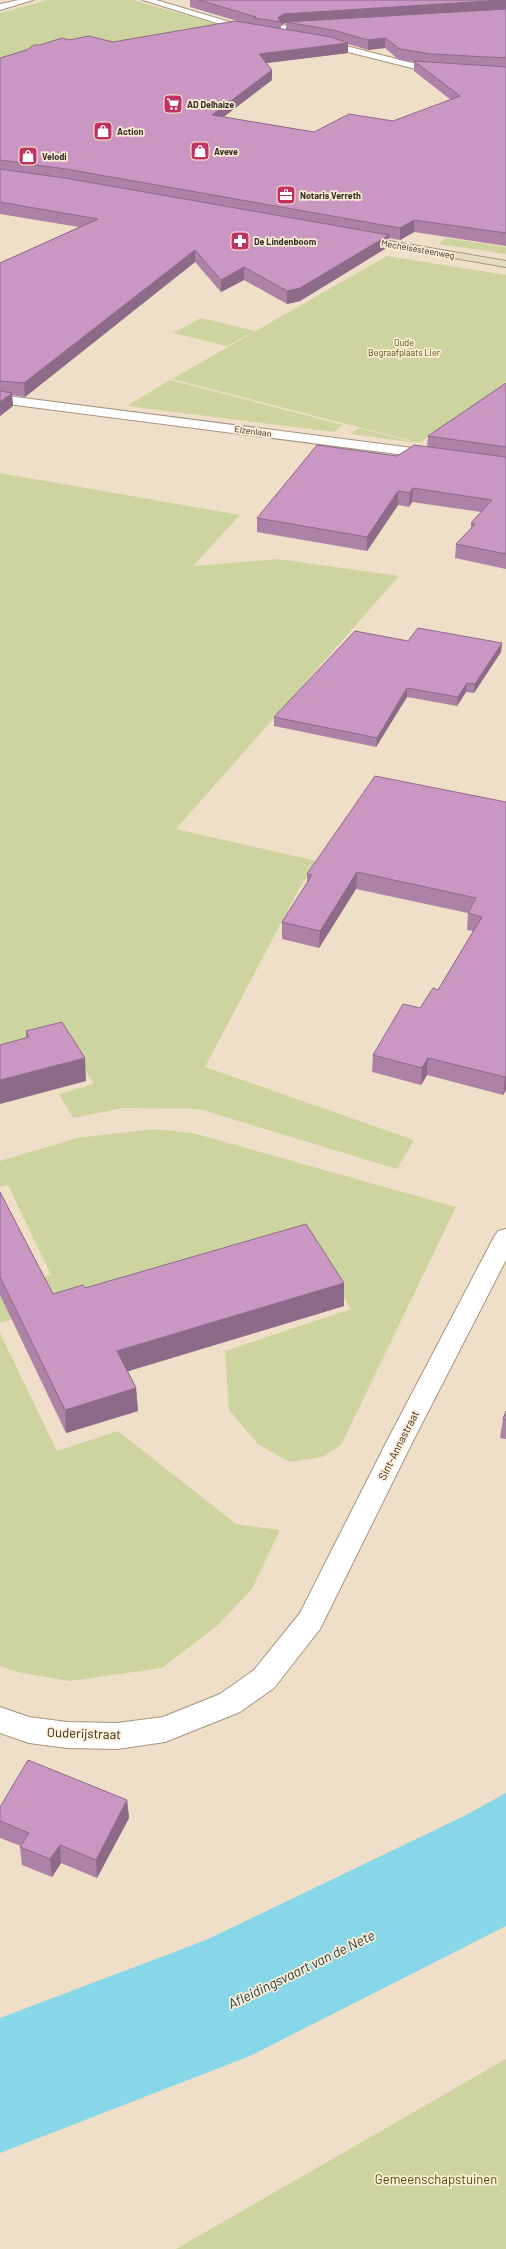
<svg xmlns="http://www.w3.org/2000/svg" width="506" height="2249" viewBox="0 0 506 2249" font-family="Barlow,sans-serif">
<style>
.green{fill:#ced49f}
.water{fill:#87d7e8}
.lines{fill:none;stroke-linecap:round;stroke-linejoin:round}
.street-casing{stroke:#a4957f;stroke-width:2}
.secondary-casing{stroke:#a4957f;stroke-width:2}
.street{fill:#fff;fill-rule:evenodd}
.secondary{fill:#e5ddc2;fill-rule:evenodd}
.wall{fill:#ad82a6;fill-rule:evenodd}
.shaded-wall{fill:#8d6a87}
.building{fill:#c997c1;stroke:#8d6a87}
.labels{text-anchor:middle;dominant-baseline:central;stroke-width:3.5;stroke-linejoin:round;paint-order:stroke}
.far-poi-label{font-size:9px;font-weight:bold;fill:#342e25;stroke:#fdedd5;text-anchor:start}
.far-street-label{font-size:9px;fill:#342e25;stroke:#fdedd5}
.far-park-label{font-size:9px;fill:#4d5006;stroke:#fdedd5}
.street-label{font-size:11px;fill:#342e25;stroke:#fdedd5}
.near-street-label{font-size:13px;fill:#342e25;stroke:#fdedd5}
.near-park-label{font-size:13px;fill:#4d5006;stroke:#fdedd5}
.near-water-label{font-size:14px;font-style:italic;fill:#153b43;stroke:#fdedd5}
</style>
<rect width="100%" height="100%" fill="#f0dfc8"/>
<path class="green" d="M48,0h85l104,30 -214,28 -23,-1v-44z
M446,238l60,9v7l-67,-10z
M387,256l119,19v107l-86,61 -248,-64z
M201,318l54,13 -28,15 -54,-13z
M170,380l173,45 -9,7 -207,-26z
M359,428l58,15 -66,-9z
M0,473l240,42 -47,51 85,-7 121,17 -223,253 141,32 -18,28 -94,178 209,73 -17,29 -198,-60 -76,-1 -50,10 -14,-24 35,-10 -28,-44 -66,23z
M153,1129l40,4 263,74 -115,238 -19,12 -33,5 -31,-18 -29,-34 -4,-59 126,-42 -48,-75 -303,89v-34l51,-14 -43,-90 -8,2v-26l77,-23z
M0,1333l57,118 61,-20 118,93 44,6 -28,59 -34,36 -56,43 -92,13 -53,-9 -17,-6z
M506,2059v190h-330z"/>
<path class="water" d="M506,1793v133l-256,130 -250,97v-135l206,-78 258,-124z"/>
<g class="lines">
<g class="street-casing">
<path id="street" d="M19,0h14l-33,10v-6z
M143,0h13l94,28 66,-5 4,3 -4,3 -64,5z
M319,39l93,24 31,4 5,3 -5,3 -31,-5 -96,-24v-4z
M0,395l436,56 7,4 -7,4 -436,-56z
M506,1229v31l-93,181 -93,188 -46,59 -34,24 -75,30 -48,7 -50,-1 -38,-5 -29,-10v-26l29,10 38,5 50,1 46,-6 57,-23 34,-24 46,-57 87,-172 107,-204 4,-6z"/>
</g>
<g class="secondary-casing">
<path id="secondary" d="M360,236l146,25v6l-150,-26 -2,-2z"/>
</g>
<use href="#street" class="street"/>
<use href="#secondary" class="secondary"/>
</g>
<path class="wall" d="M190,0h316v246l-92,-14 -14,8 -12,-2v9l-88,54 -13,3 -43,-24 -23,12 -26,-30 -170,135 -13,-2 1,11 -13,10v-153l79,-36 -79,-13v-156l40,-13 29,-5 44,2 124,-21 -47,-14zM286,23v7l-5,-1v-4l2,-1zM348,44l20,6 17,-2 14,12 15,2v9l37,29 -58,21 -79,11 -91,-15 49,-37 -5,-17 81,-10z
M506,383v186l-51,-11 1,-14 15,-15v-6l10,-11 -69,-10 -3,5 -11,-2 -31,46 -110,-19v-14l140,-62 30,-10 1,-10z
M408,641l94,2 -1,9 -27,41 -8,-1 -9,14 -50,-9 -31,50 -102,-21v-9z
M506,802v288l-3,5 -76,-20 -6,10 -49,-13 1,-17 65,-65 35,-59 -6,-1 1,-17 -112,-24 -37,59 -37,-9v-17l25,-39v-9z
M26,1031l60,50 -60,-43z
M0,1192l53,102 32,-6 259,-5v23l-216,65 8,17 2,23 -72,22 -66,-138z
M506,1411v28l-6,-1 3,-19z
M127,1800l2,18 -32,60 -36,-15 -9,14 -30,-12 -2,-18 1,-1 -21,-8v-31z"/>
<path class="shaded-wall" d="M506,0v10l-220,12v1l-3,1 -2,1v-3l-3,-4 5,-4z
M385,38v10l-17,2v-10z
M348,43v10l-89,11v-10z
M272,70v10l-60,46v-11z
M414,220v12l-14,8v-12z
M389,235l-1,12 -88,54 -13,3v-13z
M195,250v12l-170,135 -1,-14z
M244,267v13l-23,12v-12z
M12,393l1,13 -13,10v-14z
M413,488l-1,14 -3,5 1,-14z
M398,491v14l-31,46v-14z
M502,643l-1,9 -27,41 1,-9z
M467,683l-1,9 -9,14 1,-9z
M407,688v9l-31,50 1,-9z
M357,872l-1,17 -37,59 1,-17z
M85,1058l1,23 -86,23v-24z
M428,1058l-1,17 -6,10 1,-17z
M506,1076v14l-3,5 2,-18z
M344,1283v23l-225,68 -2,-23z
M136,1388l2,23 -72,22 -1,-23z
M127,1800l2,18 -32,60 -1,-18z
M60,1845l1,18 -9,14 -2,-18z"/>
<path class="building" d="M199,0h305l-221,14 -5,4 3,4 -27,-4 2,-1z
M506,9v49l-75,-4 -31,-5 -15,-11 -17,2 -35,-10 -47,-8z
M235,21l96,16 17,6 -89,11 13,16 -60,45 102,17 35,-18 44,7 67,-25 -46,-35 92,6v166l-92,-13 -14,8 -334,-59 -66,-9v-102l27,-8 7,-5h6l22,-7 7,2 20,-4 24,6z
M0,169l65,9 324,57 -89,53 -13,3 -43,-24 -23,13 -26,-30 -171,133 -24,-2v-118l98,-44 -98,-17z
M506,383v64l-78,-11z
M0,391l12,2 -12,9z
M317,445l80,11 17,-11 92,12v97l-50,-10 19,-20 -4,-1 21,-23 -79,-12 -3,5 -12,-2 -31,46 -110,-19z
M418,628l84,15 -27,41 -8,-1 -9,14 -51,-9 -30,50 -103,-21 81,-86 53,10z
M375,776l131,26v274l-1,1 -77,-19 -6,10 -49,-13 30,-51 17,4 13,-20 5,2 44,-73 -14,-4 8,-15 -119,-26 -37,59 -38,-9 30,-47 -5,-1z
M62,1022l23,36 -85,22v-35l29,-8 -3,-6z
M0,1192l53,102 30,-9 2,3 221,-64 38,59 -227,68 19,37 -71,22 -65,-133z
M506,1411v9l-3,-1z
M28,1760l99,40 -31,60 -36,-15 -10,14 -30,-12 9,-14 -29,-12v-14z"/>
<defs>
<g id="supermarket-square" transform="scale(1)"><rect x="-9" y="-9" width="18" height="18" rx="4" fill="#bf315e" stroke="#fdedd5"/><path d="M-6-5.5h2.5l.6 2H6L4.5 2H-2.5L-4.4-4H-6ZM-1.5 3.2a1.3 1.3 0 1 0 .1 0ZM3 3.2a1.3 1.3 0 1 0 .1 0Z" fill="#fff"/></g>
<g id="shop-square" transform="scale(1)"><rect x="-9" y="-9" width="18" height="18" rx="4" fill="#bf315e" stroke="#fdedd5"/><path d="M-5-2.5h2.3a2.7 3.5 0 0 1 5.4 0H5L5.5 6h-11ZM-1.5-2.5h3a1.5 2.3 0 0 0-3 0Z" fill="#fff"/></g>
<g id="office-square" transform="scale(1)"><rect x="-9" y="-9" width="18" height="18" rx="4" fill="#bf315e" stroke="#fdedd5"/><path d="M-6-3h4V-5.5h4V-3h4V5H-6ZM-1-4.5V-3h2v-1.5ZM-6 0V1H6V0Z" fill="#fff"/></g>
<g id="pharmacy-square" transform="scale(1)"><rect x="-9" y="-9" width="18" height="18" rx="4" fill="#bf315e" stroke="#fdedd5"/><path d="M-2-6h4v4h4v4h-4v4h-4v-4h-4v-4h4Z" fill="#fff"/></g>
</defs>
<g fill-rule="evenodd">
<use href="#supermarket-square" x="173" y="104"/>
<use href="#shop-square" x="103" y="131"/>
<use href="#shop-square" x="200" y="151"/>
<use href="#shop-square" x="28" y="156"/>
<use href="#office-square" x="286" y="195"/>
<use href="#pharmacy-square" x="240" y="241"/>
</g>
<g class="labels">
<g class="far-poi-label">
<text x="187" y="104">AD Delhaize</text>
<text x="117" y="131">Action</text>
<text x="214" y="151">Aveve</text>
<text x="42" y="156">Velodi</text>
<text x="300" y="195">Notaris Verreth</text>
<text x="254" y="241">De Lindenboom</text>
</g>
<g class="far-street-label">
<text transform="translate(418 249) rotate(10)">Mechelsesteenweg</text>
<text transform="translate(253 431) rotate(8)">Elzenlaan</text>
</g>
<g class="far-park-label">
<text x="404" y="342">Oude<tspan x="404" dy="10">Begraafplaats Lier</tspan></text>
</g>
<g class="street-label">
<text transform="translate(398 1445) rotate(-63)">Sint-Annastraat</text>
</g>
<g class="near-street-label">
<text transform="translate(84 1733) rotate(2)">Ouderijstraat</text>
</g>
<g class="near-park-label">
<text x="436" y="2179">Gemeenschapstuinen</text>
</g>
<g class="near-water-label">
<text transform="translate(301 1969) rotate(-26)">Afleidingsvaart van de Nete</text>
</g>
</g>
</svg>
